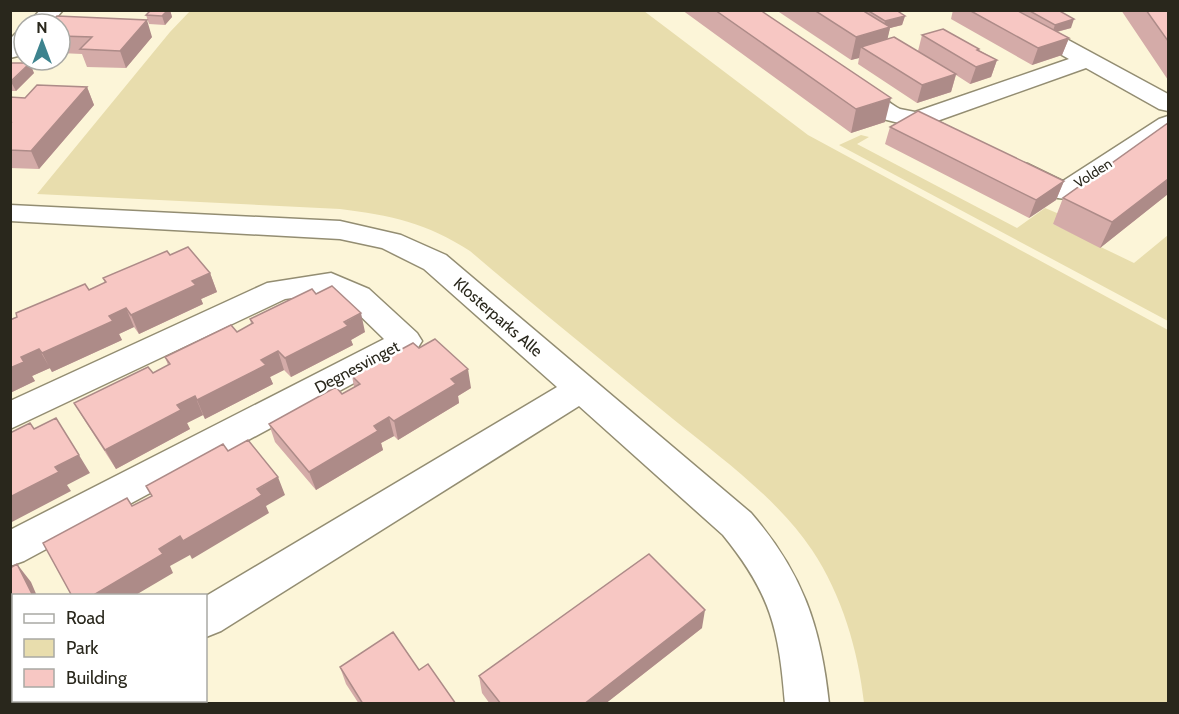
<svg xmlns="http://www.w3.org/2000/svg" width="1179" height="714" viewBox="0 0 1179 714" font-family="Cabin,sans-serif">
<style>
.green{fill:#e8ddad}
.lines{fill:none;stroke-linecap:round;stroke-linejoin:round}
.minor-casing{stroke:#938d72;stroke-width:3}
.minor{fill:#fff;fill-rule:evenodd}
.wall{fill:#d4aba8}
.shaded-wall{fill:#ad8b88}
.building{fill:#f7c7c3;stroke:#ad8b88;stroke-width:1.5}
.labels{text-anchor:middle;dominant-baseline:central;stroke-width:5;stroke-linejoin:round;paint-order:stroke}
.far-street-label{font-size:14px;fill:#29271c;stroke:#fff}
.street-label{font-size:16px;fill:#29271c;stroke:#fff}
</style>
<rect width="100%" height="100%" fill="#fcf5d8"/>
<path class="green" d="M190,11h454l164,124 360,195v373h-304c-6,-53 -22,-108 -52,-153 -35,-52 -91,-92 -139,-131 -68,-56 -136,-111 -203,-168 -43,-28 -80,-36 -130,-42l-303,-15 133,-162z
M861,135l8,2 -12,7 160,84 28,-20 19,8 -11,8 81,39 34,-28v86l-329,-176z"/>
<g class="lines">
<g class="minor-casing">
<path id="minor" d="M40,10h23l-12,14h-23z
M986,10h27l155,84v17l-9,-2 -73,-41 -149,53 17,9 4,5 -4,5 -9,3 -9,-3 -29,-15 -24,-6 -41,-29 -4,-5 4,-5c23,-6 39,20 58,29 5,1 10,2 15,3l154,-53 -80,-45z
M24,31v19l-6,6 -8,2v-19l6,-6z
M1168,116v19l-94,63c-22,5 -45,-13 -64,-22l-4,-6 4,-6 9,-2 9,2 35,17 96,-62z
M10,205l330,16 61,14 45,20 305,258c51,59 70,113 78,191h-44c-6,-75 -14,-110 -62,-169l-144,-129 -358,225 -15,6v-41l351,-209 -133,-118 -42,-21 -42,-9 -330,-18z
M331,273l38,16 48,44 5,8 -5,8 -393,212 -14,5v-36l374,-191 -37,-36 -20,-10 -42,6 -275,130v-28l257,-118z
M44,700h48l-1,4h-48z"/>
</g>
<use href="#minor" class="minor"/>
</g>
<path class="wall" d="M151,10h19l2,7 -7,8 -16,-1 -3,-9z
M682,10h78l125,112 -34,11z
M776,10h120l9,6 -3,9 -12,3 -3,11 31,12 4,-16 57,14v1l18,10 -6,17 -21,7 -14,-9 -5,17 -34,11 -59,-39 1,-6 -8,2z
M953,10h105l13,18 -14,4 12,6 -7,17 -30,10 -81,-46z
M1121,10h47v70z
M60,24l92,13 -26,31 -39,-1 -5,-13 -22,-1z
M10,63l24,10 -18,18h-6z
M87,87l7,18 -55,64 -29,-1v-71l15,1z
M1168,123v71l-68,54 -47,-24 10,-26z
M890,127l174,54 -8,19 -27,18 -144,-74z
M170,255l40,18 7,19 -16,7 2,5 -64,30 -5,-7 -15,7 3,6 -70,32 -2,-4 -18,8 3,5 -25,12v-73l95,-37 -2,-5z
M316,294l49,38 -14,8 2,5 -62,32 -7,-7 -14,7 3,7 -68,35 -2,-4 -16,8 3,6 -74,40 -31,-48 -11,-18 79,-30 15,-8 -3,-8 72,-25 14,-8 -1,-5z
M352,376l119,12 -13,8 1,7 -61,37 -4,-4 -13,7 2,7 -67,40 -41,-48 -6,-18 73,-30 12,-7z
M702,628l-97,76h-115l-8,-11 -3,-17z
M340,667l79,3 37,34h-97l-13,-20z"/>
<path class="shaded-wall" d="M168,10h2l2,7 -7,8 -3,-9z
M905,16l-3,9 -12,3 -5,22 -24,-3 -2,11 -8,2 5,-23 27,-8 2,-8z
M1074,19l-3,9 -19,5 3,-8z
M147,20l5,17 -26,31 -6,-17z
M1069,38l-7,17 -30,10 6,-17z
M997,60l-6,17 -21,7 6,-17z
M30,63l4,10 -18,18 -5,-9z
M956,74l-5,18 -34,11 5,-18z
M87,87l7,18 -55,64 -8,-18z
M891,98l-6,24 -34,11 5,-24z
M1168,179v15l-68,54 12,-26z
M1064,181l-8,19 -27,18 7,-18z
M210,273l7,19 -16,7 2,5 -64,30 -8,-19 61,-34z
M126,308l8,19 -15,7 3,6 -70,32 -10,-19 67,-37z
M361,313l4,19 -14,8 2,5 -62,32 -6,-19z
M39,349l11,19 -18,8 3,5 -25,12v-25l11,-11z
M278,351l6,19 -14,7 3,7 -68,35 -8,-19 64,-40z
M468,369l3,19 -13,8 1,7 -61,37 -4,-19 57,-42z
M195,396l8,19 -16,8 3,6 -74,40 -11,-19 72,-45z
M389,417l5,19 -13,7 2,7 -67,40 -7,-18 65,-46z
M79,455l11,18 -23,12 4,6 -61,32v-26l45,-30z
M278,477l7,18 -19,11 3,7 -77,46 -2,-4 -20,11 3,7 -39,23h-42l67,-47z
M17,564l14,18 6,14h-4z
M705,610l-3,18 -97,76h-21z
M14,637v26l-4,2v-26z"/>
<path class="building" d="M151,10h17l-6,6 -16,-1z
M715,10h45l131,88 -35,11z
M814,10h48l28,17 -34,10z
M867,10h29l9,6 -20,5z
M969,10h47l53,28 -31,10z
M1028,10h30l16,9 -19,6z
M1146,10h22v31z
M57,16l90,4 -27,31 -40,-2 12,-12 -32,-1v-12h-11z
M943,29l36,20 -2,1 20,10 -21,7 -54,-32z
M894,37l62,37 -34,11 -61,-38z
M10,63h20l-20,19z
M37,85l50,2 -56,64 -21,-1v-27l2,-1h-2v-25l15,1z
M918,111l146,70 -28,19 -146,-73z
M1168,123v56l-56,43 -49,-24z
M188,247l22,26 -18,8 4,4 -65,30 -5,-7 -17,8 4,5 -71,32 -3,-4 -18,8 3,5 -14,6v-48l7,-3 -1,-4 69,-29 4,6 17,-8 -3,-4 64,-27 3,4z
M332,286l29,27 -17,9 4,4 -63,32 -7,-7 -17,9 5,5 -69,35 -2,-4 -18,9 4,5 -76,40 -31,-47 74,-36 5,6 17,-9 -5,-7 66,-32 6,7 16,-9 -3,-4 62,-30 4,5z
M435,339l33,30 -17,10 5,5 -62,37 -5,-4 -15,9 4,5 -69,41 -40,-48 67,-37 6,7 18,-10 -8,-8 61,-33 6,5z
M56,418l23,37 -24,12 4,5 -49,25v-64l20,-10 4,6z
M248,440l30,37 -21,12 5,6 -79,46 -3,-5 -21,13 4,5 -71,42h-20l-29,-53 84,-45 5,8 20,-10 -6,-10 77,-42 5,7z
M649,554l56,56 -121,94h-83l-22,-28z
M17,564l16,32h-19v41l-4,2v-71z
M393,632l26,38 9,-6 28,40h-93l-23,-37z"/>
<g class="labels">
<g class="far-street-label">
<text transform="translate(1093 173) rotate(-33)">Volden</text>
</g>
<g class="street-label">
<text transform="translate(498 317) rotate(41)">Klosterparks Alle</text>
<text transform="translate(357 367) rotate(-28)">Degnesvinget</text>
</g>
</g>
<rect width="1179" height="714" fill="none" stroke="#29271c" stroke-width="24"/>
<rect x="12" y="594" width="195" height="108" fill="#ffffff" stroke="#a9a9a4" stroke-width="1.5"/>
<rect x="24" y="614" width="30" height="9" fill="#ffffff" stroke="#a9a9a4" stroke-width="1.5"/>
<text x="66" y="624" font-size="18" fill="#29271c">Road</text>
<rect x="24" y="639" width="30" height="18" fill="#e8ddad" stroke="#a9a9a4" stroke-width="1.5"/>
<text x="66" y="654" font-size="18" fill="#29271c">Park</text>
<rect x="24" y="669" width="30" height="18" fill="#f7c7c3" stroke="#a9a9a4" stroke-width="1.5"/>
<text x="66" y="684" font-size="18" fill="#29271c">Building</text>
<g transform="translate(42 42)"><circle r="28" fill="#ffffff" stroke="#a9a9a4" stroke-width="1.5"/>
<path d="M0-4.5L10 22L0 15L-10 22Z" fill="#3d838e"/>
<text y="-9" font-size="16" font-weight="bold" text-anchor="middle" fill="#29271c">N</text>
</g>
</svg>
